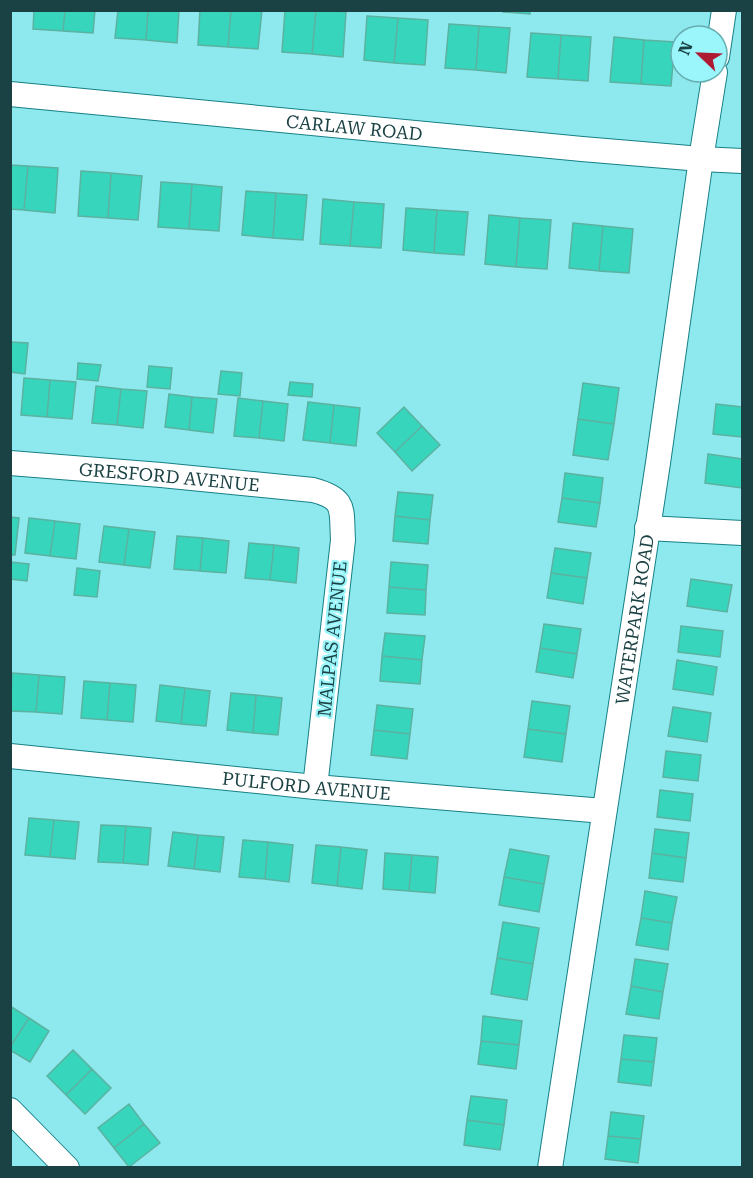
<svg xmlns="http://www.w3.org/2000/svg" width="753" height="1178" viewBox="0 0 753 1178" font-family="'Roboto Serif',serif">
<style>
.building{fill:#38d5bd;stroke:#5bb2a1;stroke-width:1.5}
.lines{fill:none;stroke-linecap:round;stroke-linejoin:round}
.street-casing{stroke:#168085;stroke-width:26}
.street{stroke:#fff;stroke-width:24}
.labels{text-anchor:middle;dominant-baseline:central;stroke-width:4.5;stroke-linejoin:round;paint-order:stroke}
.street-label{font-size:18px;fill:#1a4143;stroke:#9af6fb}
</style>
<rect width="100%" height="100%" fill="#8de9ee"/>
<path class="building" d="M34,10h31l-2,21 -30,-2z
M65,10h30l-2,23 -30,-2z
M118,10h30l-2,30 -31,-2z
M148,10h31l-2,33 -31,-3z
M200,10h31l-3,37 -30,-2z
M231,10h31l-4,39 -30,-2z
M285,10h31l-4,44 -30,-2z
M316,10l30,2 -3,45 -31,-3z
M503,10h27v4l-27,-2z
M367,16l31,2 -4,45 -30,-3z
M398,18l30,2 -3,45 -31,-2z
M449,24l30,2 -3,44 -31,-2z
M479,26l31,2 -4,45 -30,-3z
M531,33l30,2 -3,44 -31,-2z
M561,35l30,2 -3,44 -30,-2z
M614,37l30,3 -3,44 -31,-2z
M644,40l31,2 -4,44 -30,-2z
M10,165l18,1 -4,44 -14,-1z
M28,166l30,2 -3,45 -31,-3z
M81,171l30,2 -3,45 -30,-2z
M111,173l31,3 -4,44 -30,-2z
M161,182l31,2 -3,45 -31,-2z
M192,184l30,3 -3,44 -30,-2z
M246,191l30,2 -3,45 -31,-3z
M276,193l31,2 -4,45 -30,-2z
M323,199l31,3 -4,44 -30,-2z
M354,202l30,2 -3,44 -31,-2z
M406,208l31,2 -3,43 -31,-3z
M437,210l31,2 -4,43 -30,-2z
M489,215l31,3 -4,49 -31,-3z
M520,218l31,2 -4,49 -31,-2z
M573,223l30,3 -4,45 -30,-3z
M603,226l30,3 -4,44 -30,-2z
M10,342l18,1 -3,31 -15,-2z
M78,363l23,2 -3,16 -21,-2z
M149,366l23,2 -2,21 -23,-2z
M221,371l21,2 -2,23 -22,-2z
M24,378l26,2 -3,37 -26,-2z
M50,380l26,2 -4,37 -25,-2z
M290,382l23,2 -1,13 -24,-2z
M583,383l36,5 -5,36 -36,-5z
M96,386l25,3 -4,36 -25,-2z
M121,389l26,2 -4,37 -26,-3z
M169,394l23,3 -3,33 -24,-3z
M192,397l25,2 -4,34 -24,-3z
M238,398l25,3 -4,37 -25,-2z
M263,401l25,3 -4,37 -25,-3z
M308,402l26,3 -4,38 -27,-3z
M716,404l26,3v30l-29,-3z
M334,405l26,3 -4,38 -26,-3z
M404,407l18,19 -27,26 -18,-19z
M578,419l36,5 -6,36 -35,-5z
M422,426l18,19 -28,26 -17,-19z
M708,454l34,5v29l-37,-5z
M565,473l38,5 -3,25 -38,-5z
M398,492l35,3 -3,25 -35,-4z
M562,498l38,5 -4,24 -38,-5z
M395,516l35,4 -2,24 -35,-3z
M10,517l9,1 -4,37h-5z
M29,518l26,3 -5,35 -25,-3z
M55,521l25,3 -4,35 -26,-3z
M104,526l25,3 -5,36 -25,-3z
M129,529l26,3 -5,36 -26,-3z
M177,536l26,2 -3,33 -26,-2z
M203,538l26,3 -3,32 -26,-2z
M249,543l25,2 -4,35 -25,-2z
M274,545l25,3 -3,35 -26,-3z
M555,548l36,5 -4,25 -36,-5z
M10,562l19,2 -2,17 -17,-2z
M391,562l37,3 -2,25 -37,-3z
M77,568l23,3 -3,26 -23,-2z
M551,573l36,5 -4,26 -36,-6z
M691,579l41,6 -5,27 -40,-6z
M389,587l37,3 -1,25 -38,-2z
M544,624l37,5 -4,25 -37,-6z
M681,626l42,5 -3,26 -42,-5z
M385,633l40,3 -3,24 -40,-4z
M540,648l37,6 -4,24 -37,-6z
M382,656l40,4 -2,24 -40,-3z
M677,660l40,7 -4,28 -40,-6z
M12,673l27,2 -3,37 -26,-1z
M39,675l26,2 -3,37 -26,-2z
M84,681l26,2 -3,37 -26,-2z
M110,683l26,2 -3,37 -26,-2z
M160,685l25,3 -4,36 -25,-3z
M185,688l25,3 -4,35 -25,-2z
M231,693l25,2 -3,38 -26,-3z
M256,695l26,3 -4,37 -25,-2z
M532,701l38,5 -4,28 -38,-5z
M377,705l36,4 -3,25 -36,-4z
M673,707l38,6 -4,29 -39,-6z
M528,729l38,5 -4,28 -38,-5z
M374,730l36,4 -3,25 -36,-4z
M666,751l35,4 -3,26 -35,-4z
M660,790l33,4 -3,27 -33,-4z
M29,818l25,2 -4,37 -25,-2z
M54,820l25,2 -4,37 -25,-2z
M101,825l25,1 -3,37 -25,-1z
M126,826l25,2 -3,37 -25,-2z
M655,829l34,4 -3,25 -34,-5z
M173,832l25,3 -4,34 -26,-3z
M198,835l26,2 -4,35 -26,-3z
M243,840l25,2 -3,37 -26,-2z
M268,842l25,3 -4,37 -24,-3z
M316,845l25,2 -4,39 -25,-3z
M341,847l26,3 -5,39 -25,-3z
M510,849l39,7 -5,28 -40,-7z
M385,853l27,2 -3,36 -26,-2z
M652,853l34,5 -3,24 -34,-4z
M412,855l26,2 -3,36 -26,-2z
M504,877l40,7 -5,28 -40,-7z
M645,891l32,6 -5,26 -31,-5z
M641,918l31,5 -4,27 -32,-5z
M503,922l36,6 -6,36 -36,-6z
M497,958l36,6 -6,36 -36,-6z
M635,959l33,5 -5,28 -32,-6z
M631,986l32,6 -4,27 -33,-5z
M10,1006l19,12 -19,29z
M483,1016l39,5 -3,24 -38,-4z
M29,1018l20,13 -19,31 -20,-12v-3z
M624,1035l33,3 -3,24 -33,-3z
M481,1041l38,4 -3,24 -38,-5z
M73,1050l19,19 -26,26 -19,-19z
M621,1059l33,3 -3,24 -33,-4z
M92,1069l19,19 -26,26 -19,-19z
M471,1096l36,4 -3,25 -37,-5z
M129,1104l15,20 -30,24 -16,-20z
M611,1112l33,4 -3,23 -33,-3z
M467,1120l37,5 -4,25 -36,-5z
M144,1124l16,19 -31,24 -15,-19z
M608,1136l33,3 -3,24 -33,-4z"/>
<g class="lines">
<g class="street-casing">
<g id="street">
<path d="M717,57l7,-47"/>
<path id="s1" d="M10,94l572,55 119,10 41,2"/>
<path id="s2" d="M10,463l151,12 152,15c34,9 28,19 30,50l-28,247"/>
<path d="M647,528l95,5"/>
<path id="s3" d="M10,756l305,31 289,24"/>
<path d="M10,1110l57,58"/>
<path id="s4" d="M550,1168l108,-705 43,-304 14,-87"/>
</g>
</g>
<use href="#street" class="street"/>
</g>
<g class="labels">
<g class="street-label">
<text stroke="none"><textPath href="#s1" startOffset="346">CARLAW ROAD</textPath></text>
<text stroke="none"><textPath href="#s2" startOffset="160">GRESFORD AVENUE</textPath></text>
<text stroke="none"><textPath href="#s4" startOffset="555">WATERPARK ROAD</textPath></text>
<text transform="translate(332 639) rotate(-84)">MALPAS AVENUE</text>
<text stroke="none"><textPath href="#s3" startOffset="298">PULFORD AVENUE</textPath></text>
</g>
</g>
<rect width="753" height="1178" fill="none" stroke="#1a4143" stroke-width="24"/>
<g transform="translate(699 54) rotate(293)"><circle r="28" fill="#9af6fb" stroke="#67aeb1" stroke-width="1.5"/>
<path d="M0-4.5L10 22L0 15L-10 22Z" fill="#ae1a32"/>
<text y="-9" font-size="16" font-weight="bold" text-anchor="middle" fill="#1a4143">N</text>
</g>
</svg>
